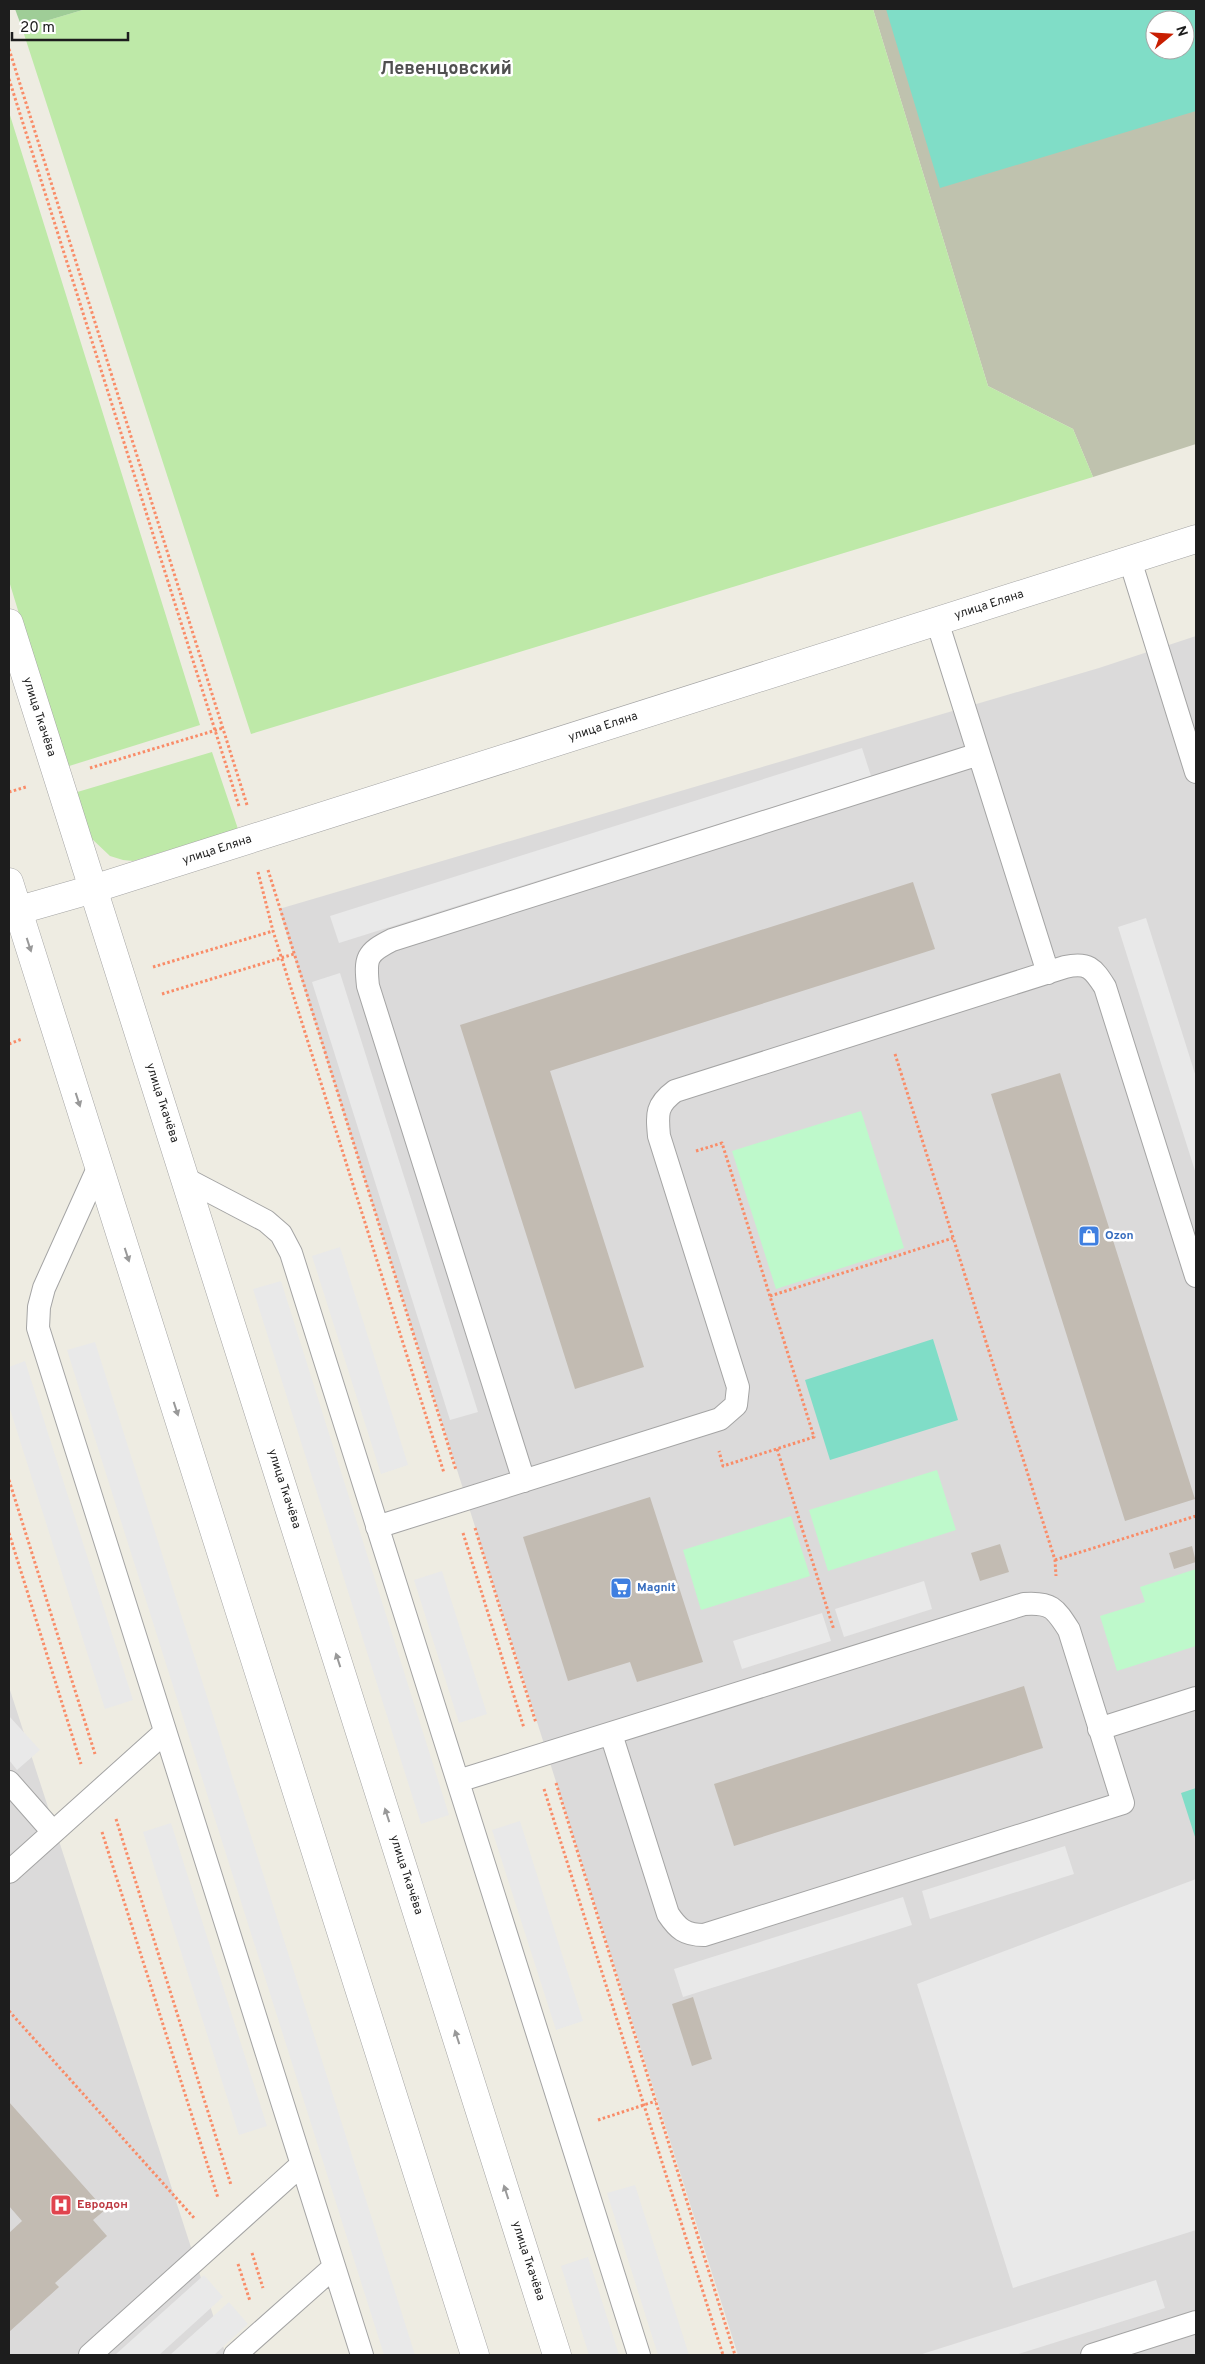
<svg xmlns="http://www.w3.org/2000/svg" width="1205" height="2364" viewBox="0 0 1205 2364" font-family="Overpass,sans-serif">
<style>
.residential{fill:#dbdada}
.construction{fill:#bfc2ae;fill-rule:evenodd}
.grass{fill:#bee9a8}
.forest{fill:#9fcd97}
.park{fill:#bef9cb}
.pitch{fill:#80ddc7;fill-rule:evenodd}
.parking{fill:#e9e9e9}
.building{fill:#c2bbb2}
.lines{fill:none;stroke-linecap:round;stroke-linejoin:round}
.lane-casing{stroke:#a4a4a4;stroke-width:24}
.street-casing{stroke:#a4a4a4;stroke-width:29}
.path{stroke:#f98c68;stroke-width:3;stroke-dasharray:2.5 2.5;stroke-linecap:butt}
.lane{stroke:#fff;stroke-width:22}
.street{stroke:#fff;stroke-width:28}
.oneway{fill:#999}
.labels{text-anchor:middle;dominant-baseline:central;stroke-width:5;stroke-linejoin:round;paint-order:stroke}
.street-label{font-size:12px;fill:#1d1d1d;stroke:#fff}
.shop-label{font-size:12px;font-weight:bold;fill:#366cbe;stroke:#fff;text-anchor:start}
.health-label{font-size:12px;font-weight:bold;fill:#be3a42;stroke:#fff;text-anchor:start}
.district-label{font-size:18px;font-weight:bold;fill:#505050;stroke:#fff}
</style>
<rect width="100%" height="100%" fill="#eeece2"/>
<path class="residential" d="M1196,636v1719h-458l-459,-1446 820,-241z
M9,1687l217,668h-217z"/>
<path class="construction" d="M873,9h323v435l-103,33 -20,-48 -85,-43zM1155,20h30v30h-30z"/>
<path class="grass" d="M86,9h787l115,377 85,43 20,48 -842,257 -229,-706z
M9,112l191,613 -134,42 -57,-186z
M212,752l26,77 -105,32 -10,-1 -13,-4 -19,-18 -17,-45z"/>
<path class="forest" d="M15,9h71l-64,19z"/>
<path class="park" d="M861,1111l43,137 -128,41 -44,-138z
M937,1470l19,60 -128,41 -19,-61z
M791,1516l19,60 -109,34 -18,-60z
M1196,1569v77l-79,25 -17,-55 45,-14 -5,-15z"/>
<path class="pitch" d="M886,9h310v102l-256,77zM1155,20h30v30h-30z
M933,1339l25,81 -128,40 -25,-80z
M1196,1788v52l-15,-47z"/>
<path class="parking" d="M862,748l9,28 -532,167 -9,-27z
M1146,918l50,159v97l-78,-247z
M340,973l138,439 -28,8 -138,-438z
M340,1247l68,218 -27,9 -69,-218z
M281,1281l168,534 -28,9 -168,-535z
M95,1342l320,1013h-31l-317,-1005z
M25,1361l108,339 -28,9 -96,-303v-39z
M442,1571l45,143 -28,9 -45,-143z
M924,1581l8,28 -88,28 -9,-28z
M822,1613l9,28 -89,28 -9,-28z
M9,1716l31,34 -23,20 -8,-10z
M520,1821l63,200 -27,9 -64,-200z
M171,1823l96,303 -28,9 -96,-303z
M1065,1846l9,28 -144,45 -8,-28z
M1196,1879v351l-183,58 -96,-304z
M903,1897l9,28 -229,72 -9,-28z
M635,2185l54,170h-31l-51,-162z
M588,2257l31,98h-30l-28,-89z
M204,2275l19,22 -64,58h-44z
M1156,2280l9,28 -150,47h-96z
M229,2302l19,22 -34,31h-44z"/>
<path class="building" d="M913,882l22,67 -385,122 94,296 -69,22 -115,-364z
M1060,1073l135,426 -70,22 -134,-427z
M650,1497l53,165 -66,20 -7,-20 -62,19 -45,-144z
M1000,1544l9,28 -29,9 -9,-28z
M1192,1546l4,16 -22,7 -5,-16z
M1024,1686l19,62 -309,98 -20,-62z
M693,1997l19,62 -20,7 -20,-62z
M9,2102l96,108 -12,10 14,16 -52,47 4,4 -50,45v-99l13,-12 -13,-15z"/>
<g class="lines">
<g class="lane-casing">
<path id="lane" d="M1130,560l66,212
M937,621l111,352
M99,1166l-55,122 -5,19 -1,21 324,1027
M186,1179l80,42 15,13 10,19 348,1102
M524,1481l-156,-495c-3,-28 -2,-33 24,-46l587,-186
M377,1527l343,-108 16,-14 2,-18 -79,-251c-2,-22 -3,-31 16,-45l390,-124c23,-5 28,1 40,20l91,289
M1099,1729l97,-31
M458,1781l566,-177c27,-2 31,4 45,26l54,173 -419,132c-19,0 -26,-6 -36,-21l-57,-180
M9,1782l44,50
M9,1872l156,-140
M90,2355l211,-190
M235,2355l99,-88
M1092,2355l104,-33"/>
</g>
<g class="street-casing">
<path id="street" d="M9,623l548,1732
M9,882l466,1473
M9,913l84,-24 1103,-350"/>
</g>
<path class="path" d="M9,49l238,756
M9,79l230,727
M90,768l133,-40
M9,792l17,-5
M268,870l188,600
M258,872l15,59 171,542
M153,967l120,-36
M162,994l132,-40
M9,1044l13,-5
M895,1054l160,506 1,16
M696,1151l26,-8 92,294 -91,29 -4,-15
M770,1296l183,-58
M777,1449l57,181
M9,1480l86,274
M475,1528l61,195
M9,1533l72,231
M463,1533l61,195
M1055,1560l141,-44
M556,1783l179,572
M544,1789l179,566
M116,1819l115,366
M102,1832l116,366
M9,2011l186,208
M598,2120l58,-19
M252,2253l11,35
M238,2264l12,37"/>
<use href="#lane" class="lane"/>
<use href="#street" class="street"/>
</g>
<defs><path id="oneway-solid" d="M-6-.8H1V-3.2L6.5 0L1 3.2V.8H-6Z" transform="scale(1.25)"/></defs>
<g class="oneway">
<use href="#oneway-solid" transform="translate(29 945) rotate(72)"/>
<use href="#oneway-solid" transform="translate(78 1100) rotate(72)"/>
<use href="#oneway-solid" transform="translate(127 1255) rotate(72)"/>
<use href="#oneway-solid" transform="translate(176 1409) rotate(72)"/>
<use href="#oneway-solid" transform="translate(338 1660) rotate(-108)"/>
<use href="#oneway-solid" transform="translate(387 1815) rotate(-108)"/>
<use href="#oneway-solid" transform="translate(457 2037) rotate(-108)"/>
<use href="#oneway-solid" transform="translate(506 2192) rotate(-108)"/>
</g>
<defs>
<g id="shop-square" transform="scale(1.125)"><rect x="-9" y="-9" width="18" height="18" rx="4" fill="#3f7fe0" stroke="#fff"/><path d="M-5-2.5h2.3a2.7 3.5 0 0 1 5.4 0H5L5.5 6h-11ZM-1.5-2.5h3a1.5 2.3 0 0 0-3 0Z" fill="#fff"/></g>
<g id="supermarket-square" transform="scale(1.125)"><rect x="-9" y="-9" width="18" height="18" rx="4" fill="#3f7fe0" stroke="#fff"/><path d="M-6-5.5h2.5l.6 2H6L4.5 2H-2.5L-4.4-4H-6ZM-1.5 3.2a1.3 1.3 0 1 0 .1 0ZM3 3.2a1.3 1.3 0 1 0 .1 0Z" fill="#fff"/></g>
<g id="hospital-square" transform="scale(1.125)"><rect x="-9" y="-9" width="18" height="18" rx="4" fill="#e0444e" stroke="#fff"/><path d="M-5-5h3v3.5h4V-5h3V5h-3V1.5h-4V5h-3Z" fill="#fff"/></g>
</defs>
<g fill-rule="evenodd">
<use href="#shop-square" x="1089" y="1236"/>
<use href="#supermarket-square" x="621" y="1588"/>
<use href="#hospital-square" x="61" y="2205"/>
</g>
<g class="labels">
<g class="street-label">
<text transform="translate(989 605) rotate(-18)">улица Еляна</text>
<text transform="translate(39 717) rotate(72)">улица Ткачёва</text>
<text transform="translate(603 727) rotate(-18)">улица Еляна</text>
<text transform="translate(217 850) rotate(-18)">улица Еляна</text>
<text transform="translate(162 1103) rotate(72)">улица Ткачёва</text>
<text transform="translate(284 1489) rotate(72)">улица Ткачёва</text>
<text transform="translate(406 1875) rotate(72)">улица Ткачёва</text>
<text transform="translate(528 2261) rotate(72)">улица Ткачёва</text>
</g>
<g class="shop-label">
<text x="1105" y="1236">Ozon</text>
<text x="637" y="1588">Magnit</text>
</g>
<g class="health-label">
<text x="77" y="2205">Евродон</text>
</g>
<g class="district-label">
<text x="446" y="69">Левенцовский</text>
</g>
</g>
<rect width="1205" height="2364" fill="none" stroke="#1d1d1d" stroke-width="20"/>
<g transform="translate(1170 35) rotate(72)"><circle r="24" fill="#ffffff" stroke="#a5a5a5"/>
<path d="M0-4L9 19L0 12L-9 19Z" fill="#c81e01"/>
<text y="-8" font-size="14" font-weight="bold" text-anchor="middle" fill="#1d1d1d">N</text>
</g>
<path d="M12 32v8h116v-8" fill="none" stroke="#1d1d1d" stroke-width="2.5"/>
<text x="20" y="32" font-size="15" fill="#1d1d1d" stroke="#ffffff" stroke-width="4" paint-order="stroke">20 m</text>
</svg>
